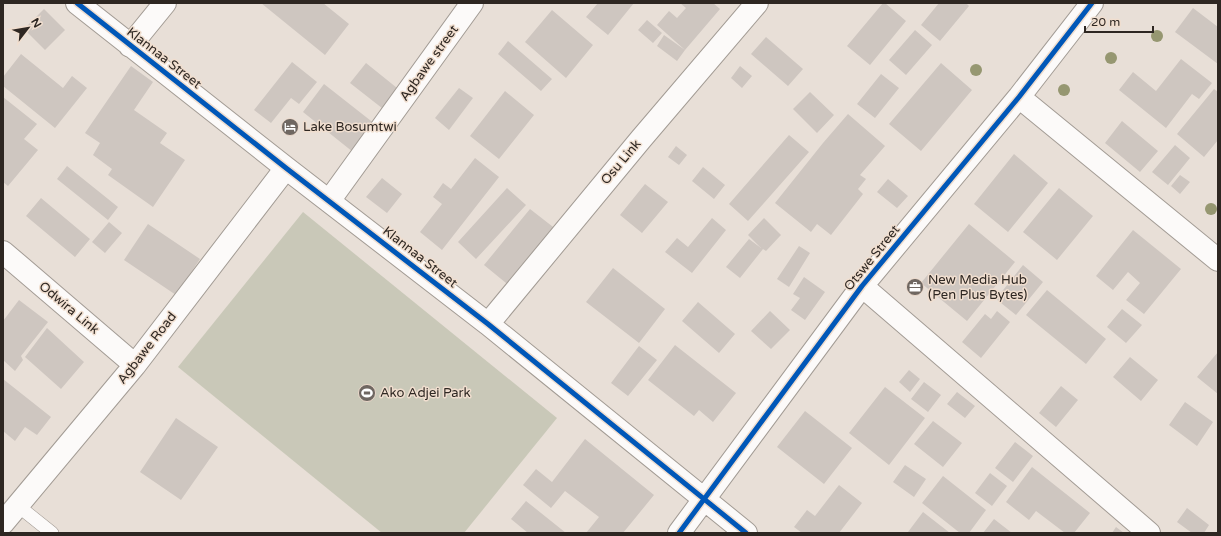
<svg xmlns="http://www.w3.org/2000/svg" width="1221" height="536" viewBox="0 0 1221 536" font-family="'Varela Round',sans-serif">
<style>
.green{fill:#c9c8b8}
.building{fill:#cec6c0}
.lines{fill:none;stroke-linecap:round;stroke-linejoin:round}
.lane-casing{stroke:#a29b94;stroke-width:14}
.street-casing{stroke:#a29b94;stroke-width:24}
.lane{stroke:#fcfaf9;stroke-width:13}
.street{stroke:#fcfaf9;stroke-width:22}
.cycleway-casing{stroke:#f0decf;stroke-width:8}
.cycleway{stroke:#0057b8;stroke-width:5}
.tree{fill:#969771}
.labels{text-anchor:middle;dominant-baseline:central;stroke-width:3;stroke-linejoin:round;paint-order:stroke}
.street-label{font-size:13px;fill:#2e2722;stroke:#f0decf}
.poi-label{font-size:13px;fill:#2e2722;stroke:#f0decf;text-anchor:start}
</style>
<rect width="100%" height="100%" fill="#e8dfd7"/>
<path class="green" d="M303,212l254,206 -93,115h-82l-204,-166z"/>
<path class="building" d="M261,3h62l26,21 -24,31z
M598,3h36l-26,32 -22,-18z
M680,3h33l7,6 -35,41 -28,-25 12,-14 8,7 9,-10z
M883,3h2l21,18 -36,44 -23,-19z
M939,3h27l3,3 -29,35 -19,-16z
M1193,8l25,19v37l-43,-32z
M44,9l21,21 -20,20 -21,-21z
M552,10l41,35 -27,33 -41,-36z
M647,20l15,13 -9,10 -15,-13z
M915,30l17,15 -26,30 -17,-15z
M664,35l21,15 -8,11 -20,-15z
M766,37l37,32 -15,17 -37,-32z
M508,41l44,38 -11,12 -43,-37z
M21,54l42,34 9,-12 15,12 -32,40 -52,-42v-9z
M1181,59l31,24 -13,16 -7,-5 -26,34 -47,-38 14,-18 23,19z
M292,62l25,20 -18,22 -8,-6 -20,25 -17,-13z
M366,63l36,29 -15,20 -37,-29z
M941,63l31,27 -51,61 -32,-27z
M131,66l22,16 -19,28 33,23 -7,10 25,17 -32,47 -45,-32 4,-6 -19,-14 7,-12 -15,-10z
M740,66l12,10 -10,12 -11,-10z
M881,74l18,14 -24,30 -18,-14z
M324,84l56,44 -22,28 -55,-44z
M459,88l14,10 -24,32 -14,-12z
M1214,89l4,3v48l-14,17 -27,-23z
M505,91l29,24 -35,44 -29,-23z
M810,92l24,23 -17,18 -24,-24z
M3,97l34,27 -13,15 14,11 -30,36 -5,-4z
M848,114l37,32 -25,29 6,4 -8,10 5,5 -32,41 -14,-11 -6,8 -36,-29 48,-60z
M1122,121l36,30 -18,21 -35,-29z
M789,135l20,17 -61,69 -19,-17z
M1175,145l15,13 -22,27 -16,-13z
M676,146l11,9 -8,10 -11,-8z
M1014,154l34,29 -40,49 -34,-28z
M475,158l24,19 -57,73 -22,-18 22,-28 -9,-7 10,-14 8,6z
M67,166l51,41 -10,13 -51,-41z
M703,167l22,18 -11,14 -22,-18z
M1180,175l10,7 -10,12 -9,-8z
M382,178l20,16 -15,19 -21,-16z
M888,179l20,17 -11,12 -20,-16z
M645,184l23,18 -26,31 -22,-18z
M507,188l19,17 -50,54 -18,-17z
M1059,188l34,28 -36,44 -34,-28z
M41,198l49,41 -15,18 -49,-41z
M530,209l27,21 -46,57 -27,-22z
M712,218l14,12 -34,43 -27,-21 12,-14 11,9z
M764,218l17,17 -15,16 -3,-2 -23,29 -14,-11 23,-28 12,9 -13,-13z
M109,222l13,11 -17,20 -13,-11z
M148,224l52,35 -24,36 -52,-35z
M969,224l46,38 -48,59 -46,-38z
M1133,230l48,39 -37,45 -18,-14 14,-17 -12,-11 -15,18 -17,-14z
M799,246l11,7 -21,34 -12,-8z
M1023,265l20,17 -27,33 -20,-16z
M613,268l52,41 -26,34 -53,-41z
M804,277l21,15 -20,28 -14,-10 9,-12 -7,-4z
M1047,290l59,49 -20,25 -60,-49z
M19,300l29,22 -27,34 2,4 -8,11 -12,-11v-39z
M698,302l37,32 -16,19 -37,-32z
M1122,309l20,16 -16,18 -19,-16z
M770,311l20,19 -19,19 -20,-18z
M997,311l13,11 -29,36 -19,-16 23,-28 6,5z
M47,328l37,34 -23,27 -36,-32z
M675,345l61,48 -23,29 -14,-12 -5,6 -46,-36z
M639,346l18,14 -29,36 -17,-13z
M1218,352v42l-21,-17z
M1130,357l28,23 -17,21 -28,-24z
M909,370l11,9 -10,13 -11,-10z
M3,379l48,38 -14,18 -12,-8 -10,14 -12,-10z
M924,382l17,13 -13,17 -17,-13z
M1061,386l17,14 -22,27 -17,-14z
M885,387l40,31 -36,47 -40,-32z
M957,392l18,14 -10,12 -18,-14z
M1185,402l28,20 -16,24 -28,-21z
M805,411l47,37 -28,36 -47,-37z
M176,418l42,29 -37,53 -41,-28z
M933,421l29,22 -19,24 -29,-23z
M585,439l69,56 -31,38h-37l13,-16 -34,-26 -14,17 -28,-23 13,-16 16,13z
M1015,442l18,14 -20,26 -18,-14z
M905,465l21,14 -12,18 -21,-15z
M1032,467l58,46 -16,20h-9l-29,-22 -7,9 -23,-18z
M990,473l17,13 -15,20 -17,-13z
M943,476l43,34 -17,23h-9l-38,-30z
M839,485l23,18 -23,30h-37l-8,-6 13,-17 8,6z
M526,501l40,32h-38l-17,-14z
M1187,508l22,17 -5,8h-12l-15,-11z
M923,512l27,21 -42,-1z
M994,519l18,14h-29z
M1116,527l8,6h-12z"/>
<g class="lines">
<g class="lane-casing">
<path id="lane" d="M17,505l35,28"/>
</g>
<g class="street-casing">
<path id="street" d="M77,3l209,165 202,156 258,209
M130,46l35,-43
M1019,97l199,163
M329,201l143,-198
M3,252l132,113
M862,286l287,247
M488,324l153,-185 116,-136
M3,523l132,-158 151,-197
M679,533l183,-247 157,-189 73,-94"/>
</g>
<use href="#lane" class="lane"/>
<use href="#street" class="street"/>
<g class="cycleway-casing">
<path id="cycleway" d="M77,3l209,165 202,156 258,209
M679,533l183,-247 157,-189 73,-94"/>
</g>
<use href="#cycleway" class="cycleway"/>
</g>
<g class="tree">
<circle cx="1157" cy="36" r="6"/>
<circle cx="1111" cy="58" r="6"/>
<circle cx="976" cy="70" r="6"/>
<circle cx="1064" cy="90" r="6"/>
<circle cx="1211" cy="209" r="6"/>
</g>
<defs>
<g id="hotel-disc" transform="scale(0.9)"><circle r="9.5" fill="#6f6761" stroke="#f0decf"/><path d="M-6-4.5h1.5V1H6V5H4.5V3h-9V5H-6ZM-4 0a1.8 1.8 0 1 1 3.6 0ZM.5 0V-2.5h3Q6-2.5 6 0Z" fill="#fff"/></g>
<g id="office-disc" transform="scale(0.9)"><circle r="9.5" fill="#6f6761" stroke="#f0decf"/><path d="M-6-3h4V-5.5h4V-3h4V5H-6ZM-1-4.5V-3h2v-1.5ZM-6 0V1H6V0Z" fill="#fff"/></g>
<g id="stadium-disc" transform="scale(0.9)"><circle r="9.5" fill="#6f6761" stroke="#f0decf"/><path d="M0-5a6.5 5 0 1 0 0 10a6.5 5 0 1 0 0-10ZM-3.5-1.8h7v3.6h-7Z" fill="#fff"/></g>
</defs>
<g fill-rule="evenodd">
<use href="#hotel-disc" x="290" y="127"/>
<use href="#office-disc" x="915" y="287"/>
<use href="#stadium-disc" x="367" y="393"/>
</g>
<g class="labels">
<g class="street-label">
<text transform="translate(164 58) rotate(38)">Klannaa Street</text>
<text transform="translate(429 63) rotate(-54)">Agbawe street</text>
<text transform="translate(621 162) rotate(-50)">Osu Link</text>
<text transform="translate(420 257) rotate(38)">Klannaa Street</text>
<text transform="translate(872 258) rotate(-51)">Otswe Street</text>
<text transform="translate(69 308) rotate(40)">Odwira Link</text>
<text transform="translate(147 348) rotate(-52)">Agbawe Road</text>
</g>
<g class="poi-label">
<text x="303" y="127">Lake Bosumtwi</text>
<text x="928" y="280">New Media Hub<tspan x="928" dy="15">(Pen Plus Bytes)</tspan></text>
<text x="380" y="393">Ako Adjei Park</text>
</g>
</g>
<rect width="1221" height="536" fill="none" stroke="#2e2722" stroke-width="8"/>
<g transform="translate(28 28) rotate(59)" stroke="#f0decf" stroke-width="3" paint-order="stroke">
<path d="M0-3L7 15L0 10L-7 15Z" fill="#2e2722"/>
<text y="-6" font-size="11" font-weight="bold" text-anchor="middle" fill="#2e2722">N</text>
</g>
<path d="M1085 26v6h68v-6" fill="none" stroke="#2e2722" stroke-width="2"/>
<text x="1091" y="26" font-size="12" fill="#2e2722" stroke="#f0decf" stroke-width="3" paint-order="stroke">20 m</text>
</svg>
